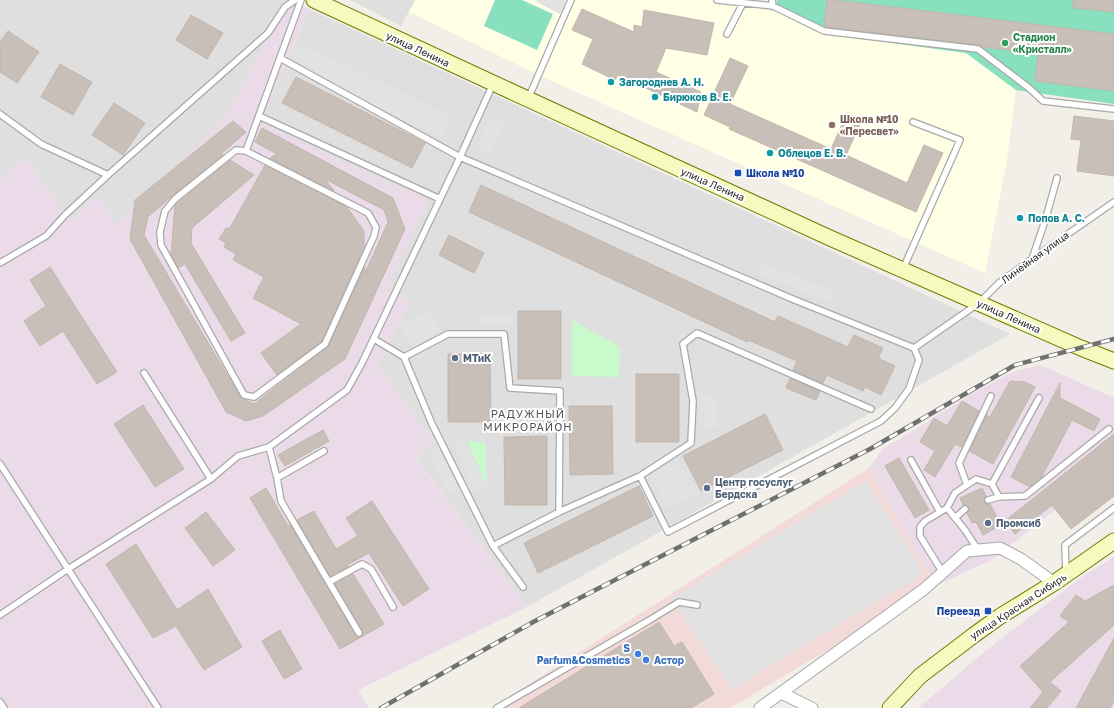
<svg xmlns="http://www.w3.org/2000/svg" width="1114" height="708" viewBox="0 0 1114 708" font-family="'Golos Text',sans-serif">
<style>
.residential{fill:#e0dfdf}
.commercial{fill:#f2dad9}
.industrial{fill:#ebdbe8}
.education{fill:#ffffe5}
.park{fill:#c8facc}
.pitch{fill:#88e0be}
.parking{fill:#e2e2e2}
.building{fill:#c7bfb8;stroke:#c4b6ab}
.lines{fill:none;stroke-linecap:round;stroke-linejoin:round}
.lane-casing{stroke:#a9a9a9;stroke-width:8}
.street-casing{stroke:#a9a9a9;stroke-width:13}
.secondary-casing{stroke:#707d05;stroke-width:17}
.lane{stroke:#fff;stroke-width:5.5}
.street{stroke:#fff;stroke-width:11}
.secondary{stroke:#f7fabf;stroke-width:15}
.rail-casing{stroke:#707070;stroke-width:4.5}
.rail{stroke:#fff;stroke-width:3;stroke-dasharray:9;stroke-linecap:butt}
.leisure-dot{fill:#2e9e5b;stroke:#fff;stroke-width:1.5}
.culture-dot{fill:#0f9aa8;stroke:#fff;stroke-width:1.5}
.education-dot{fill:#8d6e63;stroke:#fff;stroke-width:1.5}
.transit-dot{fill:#1a4fb4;stroke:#fff;stroke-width:1.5}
.service-dot{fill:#5c6f8a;stroke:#fff;stroke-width:1.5}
.shop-dot{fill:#3f7fe0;stroke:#fff;stroke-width:1.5}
.labels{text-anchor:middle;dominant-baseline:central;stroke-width:4;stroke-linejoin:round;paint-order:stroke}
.leisure-label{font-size:10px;font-weight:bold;fill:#27864d;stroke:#fff;text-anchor:start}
.street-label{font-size:10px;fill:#222;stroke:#fff}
.culture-label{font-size:10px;font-weight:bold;fill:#0d838f;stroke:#fff;text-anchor:start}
.education-label{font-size:10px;font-weight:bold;fill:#785e54;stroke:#fff;text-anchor:start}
.transit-label{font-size:10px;font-weight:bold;fill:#164399;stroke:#fff;text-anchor:start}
.service-label{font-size:10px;font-weight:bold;fill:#4e5e75;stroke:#fff;text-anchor:start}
.shop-label{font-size:10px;font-weight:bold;fill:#366cbe;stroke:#fff;text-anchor:end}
.neighbourhood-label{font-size:11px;letter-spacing:1px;fill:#555;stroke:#fff}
</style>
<rect width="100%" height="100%" fill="#f2efe9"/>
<path class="residential" d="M0,0h288l-62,117 -109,110 -47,-7 -11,-13 -33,-48 -26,21z
M350,0h65l-14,26z
M309,9l701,325 -483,273 -112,-151 19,-14 -57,-76 33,-64 -24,-11 -125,-168z"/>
<path class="commercial" d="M869,468l67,118 -206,122h-238z"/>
<path class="industrial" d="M288,0l21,9 -48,114 167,77 -42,91 24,11 -33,64 57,76 -19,15 112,150 -169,83 11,18h-369v-528l26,-21 33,48 11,13 29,-24 18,30 109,-109z
M1041,365l73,33v65l-121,96 -57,27 -67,-118 13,-18 91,-57 42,-22z
M1114,557v151h-196l70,-59 95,-73z"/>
<path class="education" d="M416,0h295l64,11 50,23 141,19 50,37 -9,70 -22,113 -442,-196 -134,-65z"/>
<path class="park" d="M572,320l48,27 -1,30 -47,-1z
M467,441l18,1 2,44z"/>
<path class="pitch" d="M495,0h27l31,14 -16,36 -53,-24z
M777,0h337v104l-98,-14 -50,-37 -141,-19 -49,-23z"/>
<path class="parking" d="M536,0h30l-6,14 -23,-12z
M301,43l151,74 -11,21 -151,-74z
M491,116l13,6 -14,32 -13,-6z
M763,264l73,28 -4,11 -73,-29z
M428,310l13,21 -27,16 -13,-21z
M480,314h34l-1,11h-33z
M700,396h17l1,32h-18z
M464,439l22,50 -10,4 -22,-49z
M438,447l21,43 -10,4 -20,-42z
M677,458l21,36 -30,15 -19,-34z
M866,481l58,92 -180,108 -10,10 -64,-92z"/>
<path class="building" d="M827,0h8l279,34v57l-79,-10 3,-27 -56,-7 -4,-2 -153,-18 -1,-1z
M1073,0h41v12l-41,-4z
M582,9l52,23v-7l8,2 2,-17 70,13 -7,32 -41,-7 -10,24 45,20 -4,20 -79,-37 -3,5 -33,-16 11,-25 -21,-9z
M191,15l32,18 -16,26 -31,-19z
M8,31l31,21 -22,31 -17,-11v-30z
M730,58l18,8 -18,38 101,45 16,-36 15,7 -16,35 61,28 17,-38 19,8 -27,59 -187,-83 1,-2 -26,-12z
M60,64l32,18 -19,33 -32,-18z
M296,77l129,66 -13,25 -130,-65z
M114,103l31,20 -22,32 -31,-20z
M1074,116l40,5v55l-37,-5 4,-31 -10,-1z
M233,121l13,11 -25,22 2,1 -51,41 -24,21 -4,18 97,163 13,6 74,-57 37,-80v6l23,-51 -4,-12 -59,-31 9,12 -64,-33 7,-4 -22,-12 7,-14 131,70 12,31 -60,130 -82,57 -17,5 -20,-9 -96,-173 5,-39z
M230,160l24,15 -62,53 -1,15 54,90 -14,8 -46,-77 -7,4 -7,-14 4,-49z
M265,165l81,41 18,25v16l-42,94 -45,34 -16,-22 40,-29 -48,-26 11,-21 -31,-17 3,-6 -12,-7 2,-4 -7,-4 7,-11h4z
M481,185l294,137 3,-6 70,31 6,-12 29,13 -5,10 17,8 -14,29 -16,-8 -2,4 -36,-16 -4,8 -30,-13 4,-9 -49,-21 -1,2 -278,-130z
M449,235l35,18 -10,20 -35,-18z
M50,267l67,105 -20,12 -34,-53 -23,15 -16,-25 22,-15 -16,-26z
M518,311h43v68h-43z
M448,354h42l1,68h-43z
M636,374h43v68h-43z
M790,378l30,13 -4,9 -30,-12z
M1010,381l15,1 10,5 -42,77 -24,-13 18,-36 3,2z
M1060,383v15l40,21 -6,12 -22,-11 -31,58 -11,9 -19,-10z
M962,401l17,10 -17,36 -7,-3 -20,33 -11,-7 11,-19 -15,-9 14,-24 13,8z
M143,405l41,64 -29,18 -41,-63z
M569,406h43l1,68 -43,1z
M765,414l18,36 -82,41 -18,-35z
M323,430l6,11 -44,25 -7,-11z
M1114,434v62l-43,33 -19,-24 -37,29 -10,-13z
M547,436v69h-42l-1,-68z
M899,458l30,52 -14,8 -30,-52z
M639,486l14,30 -115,57 -14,-30z
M266,488l22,38 2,-2 66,111 3,2 4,-2v-4l-28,-47 18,-10 31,50 -44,25 -90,-151z
M982,488l4,8 -2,3v2l3,3h3l11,21 -18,10 -7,-13 -4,1 -5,-10 2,-2v-3l-2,-3h-4l-3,-7z
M372,501l57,88 -26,17 -34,-53 -22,12 1,2 -18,9 -33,-56 17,-9 22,38 22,-13 -12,-18z
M206,512l29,38 -22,16 -28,-38z
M136,544l41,66 31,-21 34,58 -38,23 -28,-44 -23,12 -47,-74z
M1114,585v40l-64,57 11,9 -14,17h-17l13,-16 -23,-26 49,-44 -9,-6 16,-21 9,6z
M659,622l15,24 8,-4 32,52 -23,14h-172z
M280,630l22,39 -18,10 -22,-38z
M1114,638v63l-4,7h-34z"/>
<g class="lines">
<g class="lane-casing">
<path id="lane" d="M717,0l56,6 51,25 154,18 51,39 14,13 71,8
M772,0l1,6
M727,34l16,-31
M280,58l180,99 335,143 119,48 5,12 -10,29 -14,19 -14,13 -213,111 -28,-56 -81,36 -66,34
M528,99l43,-99
M0,114l41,30 67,31
M259,116l181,83
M236,150l10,1 122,62 8,14 -2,9 -49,108 -71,53 -10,-2 -83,-150 -1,-13 5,-21 10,-12z
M246,151l55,-151
M1032,259l13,-38 12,-43
M0,263l46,-27 19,-21 43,-40 160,-142 17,-26 10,-7
M903,269l57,-129 -47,-18
M374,339l30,18
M914,348l65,-45 20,-20 33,-24 82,-57
M144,373l67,106
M269,447l8,31 4,23 78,132
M911,460l29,52
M0,464l158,244
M640,476l51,-33 2,-42 -10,-57 14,-11 174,76
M277,478l47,-27
M992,484l47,-86
M967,485l-8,-22 32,-67
M999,497l26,-1 84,-67
M947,508l8,-15 21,-14 16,5 7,13 -11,3
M955,518l10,-9
M1066,572l-1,-27 49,-37
M943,573l-23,-37v-9l5,-6 22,-13 18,22 13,20
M329,582l33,-18 9,5 22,38
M523,587l-30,-41 -61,-122 -28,-67 44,-23h56l6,54 50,3 -1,121
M0,615l68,-46 143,-90 27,-23 31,-9 78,-57 15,-27 98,-206 33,-73
M0,702l4,6
M497,708l151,-87 31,-19 18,3"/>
</g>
<g class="street-casing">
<path id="street" d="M781,693l31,15
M760,708l163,-118 44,-39 33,-3 21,11 33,24"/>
</g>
<g class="secondary-casing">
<path id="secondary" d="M314,0l179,83 337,155 251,110 33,13
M890,708l30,-32 54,-41 25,-18 55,-34 60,-42"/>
</g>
<use href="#lane" class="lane"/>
<use href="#street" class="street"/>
<use href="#secondary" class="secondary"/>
<g class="rail-casing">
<path id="rail" d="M381,708l154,-87 335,-172 145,-84 99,-26"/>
</g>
<use href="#rail" class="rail"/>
</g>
<circle class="leisure-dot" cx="1005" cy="43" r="4"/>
<g class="culture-dot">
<circle cx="611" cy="82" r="4"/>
<circle cx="655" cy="97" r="4"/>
<circle cx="770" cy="153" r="4"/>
<circle cx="1020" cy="218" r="4"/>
</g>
<circle class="education-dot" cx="832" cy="125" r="4"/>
<g class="transit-dot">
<rect x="734" y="169" width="8" height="8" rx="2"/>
<rect x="984" y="607" width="8" height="8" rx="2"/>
</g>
<g class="service-dot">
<circle cx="455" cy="358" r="4"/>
<circle cx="707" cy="488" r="4"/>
<circle cx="988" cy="523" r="4"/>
</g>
<g class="shop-dot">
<circle cx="638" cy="654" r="4"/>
<circle cx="646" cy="660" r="4"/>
</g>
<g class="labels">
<g class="leisure-label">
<text x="1013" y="37">Стадион<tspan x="1013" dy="12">«Кристалл»</tspan></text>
</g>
<g class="street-label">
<text transform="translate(418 49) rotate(25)">улица Ленина</text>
<text transform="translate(713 184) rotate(24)">улица Ленина</text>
<text transform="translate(1035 257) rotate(-36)">Линейная улица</text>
<text transform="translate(1009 316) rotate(24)">улица Ленина</text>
<text transform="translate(1018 606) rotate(-33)">улица Красная Сибирь</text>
</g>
<g class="culture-label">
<text x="619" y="82">Загороднев А. Н.</text>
<text x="663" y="97">Бирюков В. Е.</text>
<text x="778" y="153">Облецов Е. В.</text>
<text x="1028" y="218">Попов А. С.</text>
</g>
<g class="education-label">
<text x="840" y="119">Школа №10<tspan x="840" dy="12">«Пересвет»</tspan></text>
</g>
<g class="transit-label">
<text x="746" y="173">Школа №10</text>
<text x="980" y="611" text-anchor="end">Переезд</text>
</g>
<g class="service-label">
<text x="463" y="358">МТиК</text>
<text x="715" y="482">Центр госуслуг<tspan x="715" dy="12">Бердска</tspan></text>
<text x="996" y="523">Промсиб</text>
</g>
<g class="shop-label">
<text x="630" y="648">S<tspan x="630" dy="12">Parfum&amp;Cosmetics</tspan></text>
<text x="654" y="660" text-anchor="start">Астор</text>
</g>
<g class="neighbourhood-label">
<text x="528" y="413">РАДУЖНЫЙ<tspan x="528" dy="13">МИКРОРАЙОН</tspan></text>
</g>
</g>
</svg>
